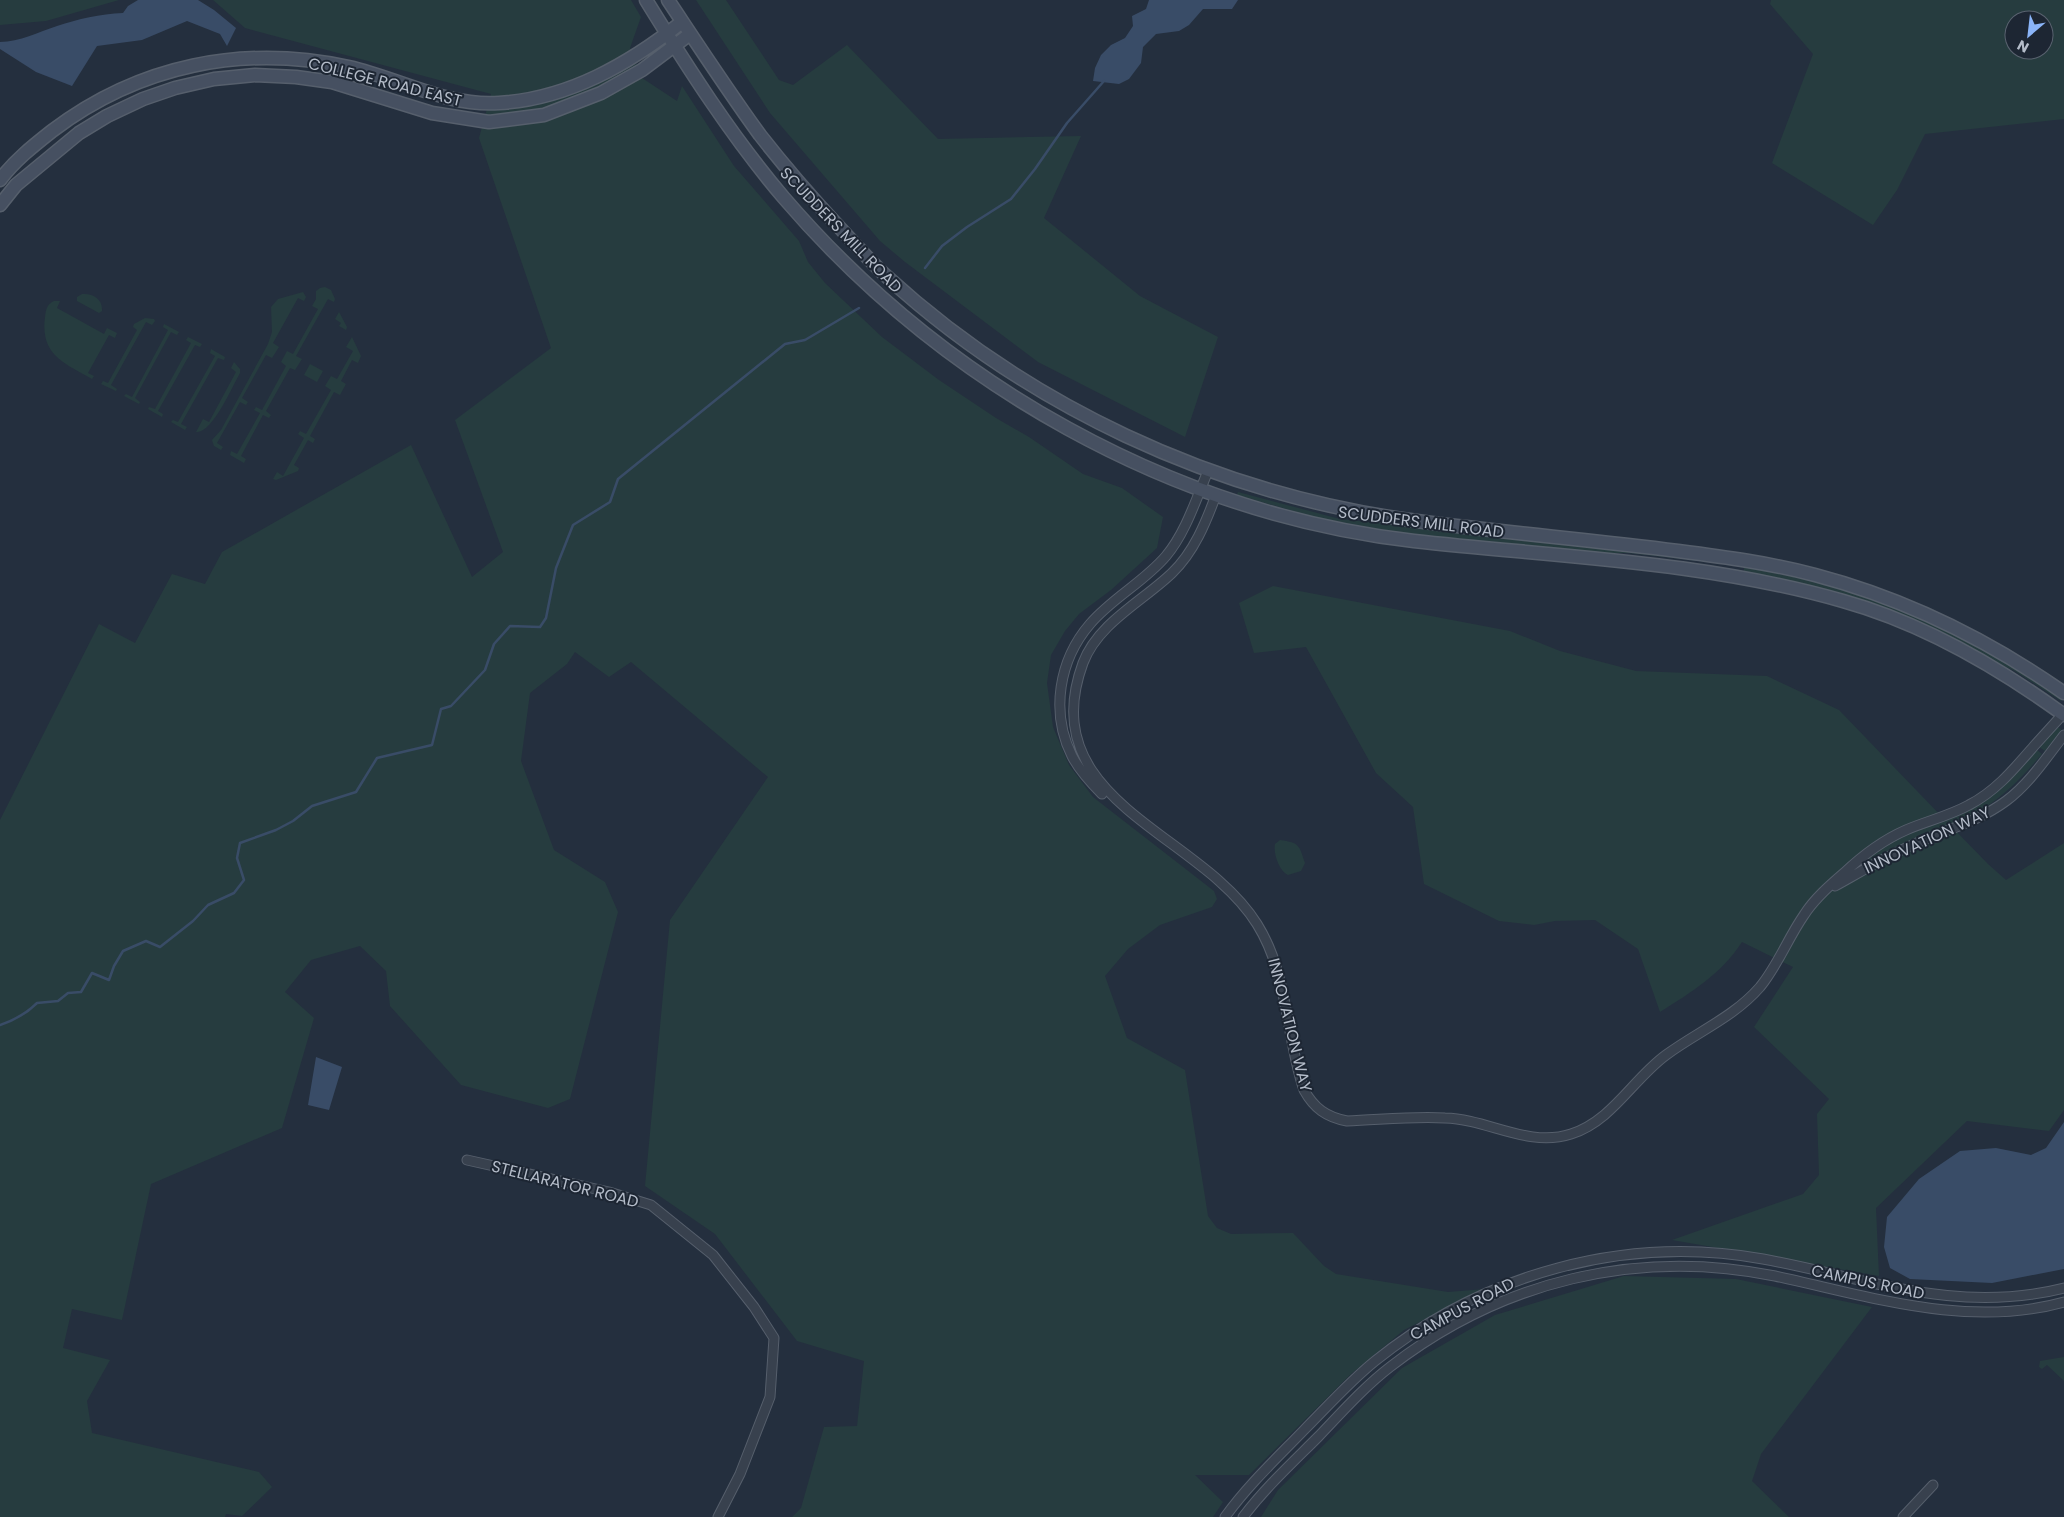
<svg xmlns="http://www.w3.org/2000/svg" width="2064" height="1517" viewBox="0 0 2064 1517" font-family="Poppins,sans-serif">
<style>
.green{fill:#263c3f;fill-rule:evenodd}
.water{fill:#394c67}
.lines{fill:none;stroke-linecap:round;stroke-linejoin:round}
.stream{stroke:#394c67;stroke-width:2.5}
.street-casing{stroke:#565f6c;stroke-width:11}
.secondary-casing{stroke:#565f6c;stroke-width:15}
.street{stroke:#38414e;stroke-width:9}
.secondary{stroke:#465061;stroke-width:12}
.labels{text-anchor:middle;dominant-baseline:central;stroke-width:4;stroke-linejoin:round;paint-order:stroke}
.street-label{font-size:16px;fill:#b4bcc9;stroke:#1d2633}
</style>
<rect width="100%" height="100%" fill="#242f3e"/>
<path class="green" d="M0,0h119l-73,21 -46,4z
M213,0h418l10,17 -11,31 12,30 35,23 5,-15 52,80 65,75 9,21 17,21 57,54 57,43 57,38 33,19 54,37 39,14 41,29 -6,31 -46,42 -32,24 -14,17 -14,24 -4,28 6,44 16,38 24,32 121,94 3,8 -5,8 -52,18 -32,24 -23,27 22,62 58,32 23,146 9,12 14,6 62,-1 31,33 12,8 112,18 37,-3 -81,41 -53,44 -102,101h-54l28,27 -10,15h-421l9,-9 23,-81 33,-1 7,-65 -67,-20 -82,-107 -70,-48 25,-266 98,-143 -137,-115 -22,15 -34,-25 -8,12 -37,29 -9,68 33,89 51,32 13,30 -48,187 -22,9 -87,-23 -71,-79 -4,-35 -26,-25 -49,14 -26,32 29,26 -32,110 -131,56 -29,136 -50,-11 -9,39 47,12 -23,41 5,32 167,39 13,15 -30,29 -16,-2 -1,3h-225v-697l99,-196 36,19 37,-69 33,10 17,-32 189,-107 61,132 31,-25 -48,-132 96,-72 -72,-210 12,-44 -246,-66z
M696,0h30l53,80 14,5 54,-40 91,94 143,-3 -37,82 96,78 78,41 -33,100 -147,-75 -133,-100 -25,-21 -110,-128z
M1771,0h293v119l-139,15 -28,56 -24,35 -101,-62 41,-109 -43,-50zM2014,20h30v30h-30z
M325,287l6,3 4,9 -1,3 -6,-3 -32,57 6,3 -7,11 -5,-2 -24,43 5,4 -2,3 -6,-3 -22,41 5,3 -2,4 -14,-8 1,-4 6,3 23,-41 -6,-3 2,-3 6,3 24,-44 -5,-4 6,-11 6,3 25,-45 -6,-3 4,-7v-8l4,-3z
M303,292l3,5 -2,4 -6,-3 -25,45 6,4 -7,11 -6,-3 -24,43 6,4 -2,3 -6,-3 -23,41 6,4 -2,3 -7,-4 -2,-6 9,-10 47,-86 4,-12 -1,-25 7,-8z
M82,294c11,-1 21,5 20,17l-3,2 -22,-12v-4z
M54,301h6l-3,7 47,26 3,-6 10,5 -2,5 -6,-3 -21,38 6,3 -2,3c-28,-16 -52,-24 -47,-62 1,-8 2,-13 9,-16z
M339,312l8,15 -1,3 -7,-4 2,-3 -6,-4z
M145,318l9,1 1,2 -3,4 -6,-3 -35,63 6,4 -1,2 -15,-7 2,-3 5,2 29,-53 -4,-3 1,-3z
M164,324l15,8 -2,3 -6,-3 -36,66 5,4 -1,2 -15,-8 2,-2 6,3 36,-67 -5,-3z
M188,337l14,7 -2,3 -5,-2 -37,66 5,3 -1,3 -14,-8 1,-2 6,2 36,-66 -5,-3z
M352,337l9,19 -3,7 -6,-3 -11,21 5,3 -6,11 -6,-3 -24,44 5,3 -2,4 -5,-3 -14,25 5,3 -1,3 -22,9 -3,-1 4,-7 6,4 21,-38 -6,-4 2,-3 6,3 25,-44 -6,-4 6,-10 6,3 16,-28 -7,-4z
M211,349l14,8 -1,3 -6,-2 -37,66 6,3 -2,3 -14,-8 2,-2 5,2 37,-66 -5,-3z
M234,362l6,7v4c-8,14 -28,61 -44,59l7,-13 6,3 27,-50 -5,-4z
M310,364l13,7 -6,11 -13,-7z
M1238,492l102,27 368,40v3l-79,-9h-41l-175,-18 -95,-17 -81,-23z
M1744,567l66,13 76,21 107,52 70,45 -2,3 -46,-30 -150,-69 -55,-16 -66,-15z
M1273,586l237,45 50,20 76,20 131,5 72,34 106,110c42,-16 64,-36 92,-70l5,4c-28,33 -51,55 -92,71l38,39 18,16 58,-37v267l-15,21 -82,-10 -91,87 3,68 -207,-36 131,-46 16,-19 -2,-61 12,-15 -75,-72 39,-60 -51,-25c-21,32 -50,50 -82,70l-22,-63 -43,-29 -40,1 -21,4 -35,-4 -75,-37 -11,-77 -37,-34 -70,-126 -52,6 -15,-50z
M2057,727l4,2 -1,3 -15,19 -6,-4z
M1280,840c20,3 19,5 25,23l-4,8 -13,4c-9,-4 -15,-22 -13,-31z
M1624,1276l112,3 136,28 -111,147 -9,27 37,36h-528l17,-27 124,-122 93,-53z
M2064,1357v24l-17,-16 -5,4 -3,-2 1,-6z"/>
<path class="water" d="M138,0h60l16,10 22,18 -9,18 -7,-12 -33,-13 -45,19 -45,6 -25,40 -36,-14 -36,-23v-7c20,0 38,-10 57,-16 21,-7 43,-12 66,-13l5,-7z
M1149,0h89l-6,9h-29l-14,16 -10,6 -23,3 -13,13 -2,16 -12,16 -10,5 -26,-3 2,-13 6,-13 10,-10 14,-7 8,-12 -1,-10 14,-7z
M316,1057l26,10 -13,43 -21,-5z
M2064,1122v147l-72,14 -82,-4 -20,-11 -6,-21 3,-30 32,-38 41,-28 36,-3 35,7 15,-7z"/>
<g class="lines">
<path class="stream" d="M925,268l17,-22 25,-19 44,-28 24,-30 32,-46 37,-42
M0,1025c15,-5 26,-11 37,-22l21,-2 10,-8 13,-1 11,-19 17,7 5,-14 9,-15 23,-10 14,6 33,-26 15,-16 26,-12 10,-13 -7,-22 3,-15 36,-13 17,-9 19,-15 44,-14 21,-34 55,-13 9,-36 10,-3 34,-36 9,-26 16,-18 30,1 6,-9 10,-50 17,-43 37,-23 8,-23 167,-135 20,-4 54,-32"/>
<g class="street-casing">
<path id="street" d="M1216,495c-10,27 -22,57 -44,78 -29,28 -74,50 -89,90 -51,139 117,169 174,261 32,51 28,111 47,166 10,18 22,27 43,31 32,-1 65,-5 98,-3 43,1 83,30 126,16 41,-13 62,-55 95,-79 31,-23 68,-38 94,-68 18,-22 28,-49 44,-72 10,-16 26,-30 40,-42 18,-17 39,-33 62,-43 21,-9 43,-14 63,-25 27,-14 45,-36 65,-59 10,-11 20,-22 30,-33
M1102,794c-11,-11 -23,-24 -30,-38 -22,-44 -13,-96 18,-132 22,-26 54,-42 76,-68 20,-24 30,-57 42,-85
M1835,886c27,-15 55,-32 84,-44 30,-13 60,-21 87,-41 23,-17 41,-44 58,-66
M467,1160l142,32 42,13 62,50 41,52 20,31 -4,59 -30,77 -22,43
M1225,1517c23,-32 52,-59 79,-87 23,-23 45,-48 71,-69 108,-87 250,-127 388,-102 104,19 193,56 301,29
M1243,1517c22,-29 49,-54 75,-80 23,-24 46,-50 72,-70 111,-86 247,-119 385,-91 94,20 192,53 289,26
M1903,1517l30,-32"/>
</g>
<g class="secondary-casing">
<path id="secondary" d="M646,0c42,68 86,137 138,198 159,185 387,315 630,343 143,16 290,20 429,60 79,22 155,66 221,114
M668,0c30,45 60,91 92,135 25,32 52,63 80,93 15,16 29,32 45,47 143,131 326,216 517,244 92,13 184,20 276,32 46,6 92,12 137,24 91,24 172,64 249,118
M0,180c14,-19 33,-34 52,-49 87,-66 191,-87 297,-64 49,11 99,40 150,36 69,-4 130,-39 183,-81
M0,205l16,-20 63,-52 28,-17 36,-17 32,-11 39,-9 41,-4 41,2 36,5 100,31 57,9 55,-7 57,-22 41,-23 48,-36"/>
</g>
<use href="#street" class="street"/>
<use href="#secondary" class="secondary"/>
</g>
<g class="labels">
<g class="street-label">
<text transform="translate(385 82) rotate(14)">COLLEGE ROAD EAST</text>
<text transform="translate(841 230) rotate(46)">SCUDDERS MILL ROAD</text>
<text transform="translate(1421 522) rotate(7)">SCUDDERS MILL ROAD</text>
<text transform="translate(1927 840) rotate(-25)">INNOVATION WAY</text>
<text transform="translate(1290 1025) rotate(76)">INNOVATION WAY</text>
<text transform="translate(565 1184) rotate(14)">STELLARATOR ROAD</text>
<text transform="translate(1868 1282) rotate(12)">CAMPUS ROAD</text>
<text transform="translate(1462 1309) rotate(-28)">CAMPUS ROAD</text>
</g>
</g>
<g transform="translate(2029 35) rotate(208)"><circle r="24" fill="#1d2633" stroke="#59626f"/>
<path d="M0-4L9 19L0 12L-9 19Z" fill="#8ab4f8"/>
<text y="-8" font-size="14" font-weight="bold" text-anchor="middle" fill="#b4bcc9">N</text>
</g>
</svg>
